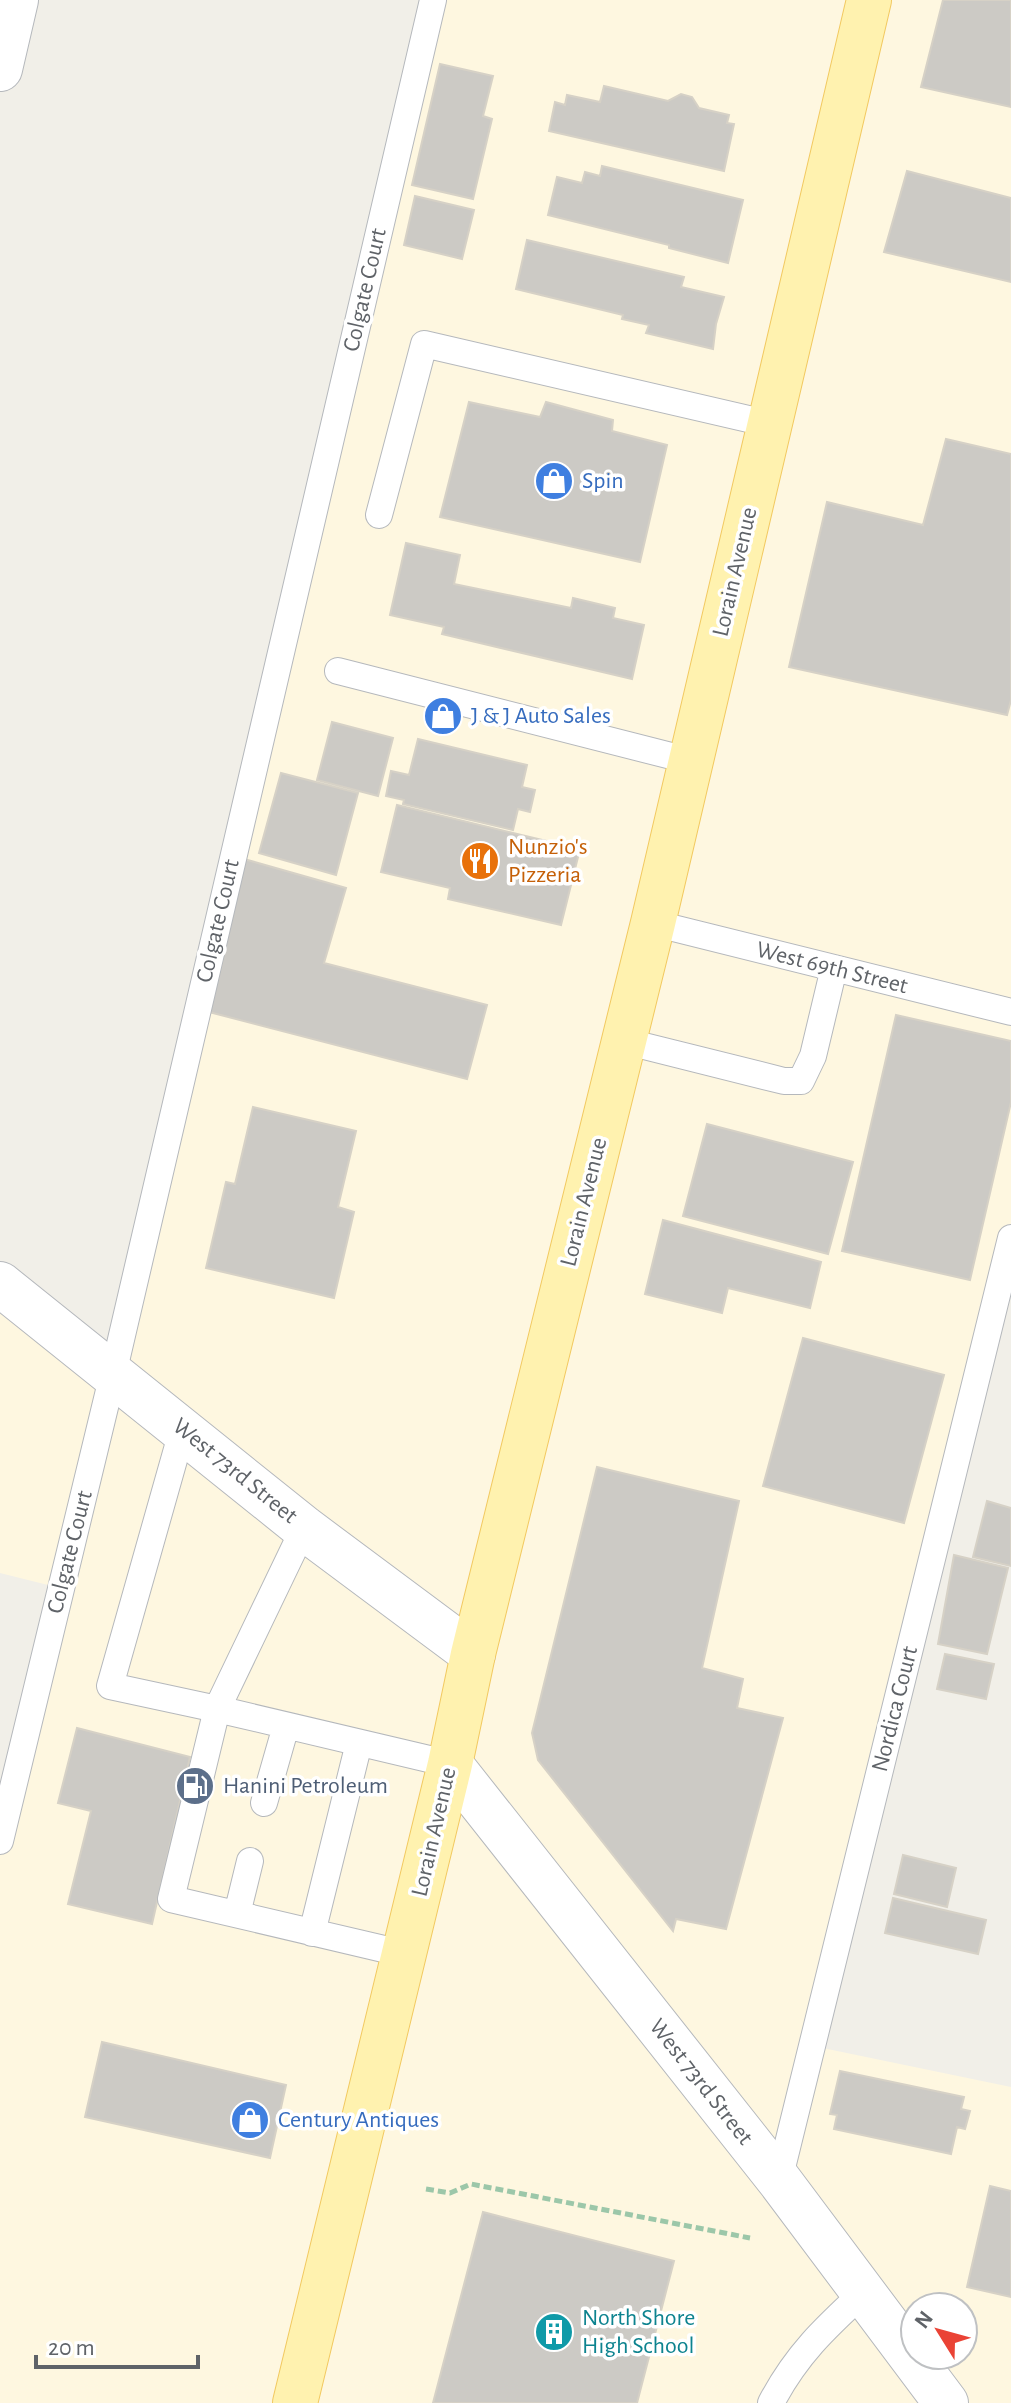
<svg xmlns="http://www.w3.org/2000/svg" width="1011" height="2403" viewBox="0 0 1011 2403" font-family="'Alegreya Sans',sans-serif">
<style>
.commercial{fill:#fef7e0;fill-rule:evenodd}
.building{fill:#cccac5;stroke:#d6d1c6;stroke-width:2}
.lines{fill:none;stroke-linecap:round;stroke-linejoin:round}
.service-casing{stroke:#b5b8bc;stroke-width:28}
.minor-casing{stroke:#b5b8bc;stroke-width:46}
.tertiary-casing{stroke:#b5b8bc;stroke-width:46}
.primary-casing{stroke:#f2c960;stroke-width:46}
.path{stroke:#9cc7a9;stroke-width:5;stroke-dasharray:8 4;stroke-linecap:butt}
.service{stroke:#fff;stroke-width:26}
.minor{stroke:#fff;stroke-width:44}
.tertiary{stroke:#fff;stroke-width:44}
.primary{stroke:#fff2af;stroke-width:44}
.labels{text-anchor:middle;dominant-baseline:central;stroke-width:7;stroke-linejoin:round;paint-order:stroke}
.street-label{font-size:24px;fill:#5f6368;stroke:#fff}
.shop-label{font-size:24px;fill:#366cbe;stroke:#fff;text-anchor:start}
.food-label{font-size:24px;fill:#c56008;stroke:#fff;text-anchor:start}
.service-label{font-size:24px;fill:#4e5e75;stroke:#fff;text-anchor:start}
.culture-label{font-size:24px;fill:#0d838f;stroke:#fff;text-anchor:start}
</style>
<rect width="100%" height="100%" fill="#f1efe8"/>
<path class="commercial" d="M433,0h578v1238l-198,808 198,41v316h-1011v-562l60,-253 -60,-15v-289l112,89zM915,2307h48v48h-48z"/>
<path class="building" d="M943,0h68v107l-90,-20z
M440,64l53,12 -10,40 9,3 -19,80 -61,-14z
M604,86l64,15 13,-7 11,3 7,11 30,7 -2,8 7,1 -10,47 -175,-40 6,-29 10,3 2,-10 33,7z
M602,166l141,34 -15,63 -59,-15v-3l-121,-30 9,-38 25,6 3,-11 15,4z
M907,171l104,27v84l-127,-30z
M415,196l59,14 -12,49 -58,-14z
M527,240l157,37 -3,10 43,10 -8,27 -3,25 -67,-16 3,-8 -27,-6 1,-4 -107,-26z
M469,402l71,15 6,-15 67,18 -1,11 55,14 -27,117 -200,-45z
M946,439l65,15v246l-4,15 -218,-48 38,-165 96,23z
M406,543l54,12 -6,29 117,24 2,-10 42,10 -2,10 31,7 -12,54 -190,-45 2,-7 -54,-12z
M332,722l61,16 -15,58 -61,-16z
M418,739l109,26 -5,22 13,3 -5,22 -12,-3 -5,21 -110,-26 1,-4 -18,-4 5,-25 18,4z
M281,773l77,20 -22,82 -77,-22z
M397,805l183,44 -19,76 -113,-26 2,-11 -69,-16z
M244,859l102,29 -22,75 163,42 -20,74 -258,-67 13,-47z
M896,1015l115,26v61l-41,178 -128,-29z
M253,1107l103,24 -18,76 16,5 -20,86 -128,-30 20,-86 9,2z
M707,1124l146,38 -25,92 -145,-38z
M663,1220l158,42 -11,46 -82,-20 -6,25 -77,-19z
M803,1338l141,37 -40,148 -141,-37z
M597,1467l142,34 -37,167 41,11 -6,29 46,10 -57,211 -50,-10 -3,12 -135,-171 -6,-27z
M987,1501l24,7v58l-38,-9z
M954,1555l54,13 -21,86 -49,-10z
M945,1654l49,10 -8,35 -49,-10z
M77,1728l113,29 -38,167 -84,-20 23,-93 -33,-8z
M903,1855l53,13 -9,39 -53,-13z
M893,1898l93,22 -8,34 -93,-21z
M102,2042l184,43 -16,73 -185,-41z
M840,2071l124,26 -3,12 9,2 -5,18 -8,-2 -6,27 -117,-25 3,-14 -7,-1z
M990,2186l21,5v106l-44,-10z
M483,2212l191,49 -37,142h-204z"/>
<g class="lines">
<g class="service-casing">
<path id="service" d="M379,515l45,-171 346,80
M338,671l353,90
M653,923l358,89
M624,1041l160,40h17l12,-25 21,-88
M183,1428l-73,258 107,23 87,-181
M264,1803l22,-77
M0,1841l113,-467 320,-1374
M237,1914l13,-53
M312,1933l47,-190
M405,1954l-234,-55 46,-190 233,55
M779,2180l232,-942
M771,2403c25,-48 54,-75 93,-111"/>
</g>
<g class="minor-casing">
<path id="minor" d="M0,69l16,-69
M0,1284l304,244 169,126"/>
</g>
<g class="tertiary-casing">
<path id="tertiary" d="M450,1764l329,416 167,223"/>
</g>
<g class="primary-casing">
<path id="primary" d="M295,2403l155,-639 23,-110 180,-731 216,-923"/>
</g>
<path class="path" d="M426,2189l24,4 21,-9 279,54"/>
<use href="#service" class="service"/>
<use href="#minor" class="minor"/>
<use href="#tertiary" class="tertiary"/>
<use href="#primary" class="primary"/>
</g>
<defs>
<g id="shop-disc" transform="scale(2)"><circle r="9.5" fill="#3f7fe0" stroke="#fff"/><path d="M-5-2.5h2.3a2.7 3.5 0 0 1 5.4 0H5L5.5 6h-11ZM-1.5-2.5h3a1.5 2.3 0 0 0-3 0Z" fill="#fff"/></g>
<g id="restaurant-disc" transform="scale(2)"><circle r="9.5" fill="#e8710a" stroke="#fff"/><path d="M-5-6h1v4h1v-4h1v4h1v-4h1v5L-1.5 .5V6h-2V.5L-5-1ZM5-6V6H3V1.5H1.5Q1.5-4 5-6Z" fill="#fff"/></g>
<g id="fuel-disc" transform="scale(2)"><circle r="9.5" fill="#5c6f8a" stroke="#fff"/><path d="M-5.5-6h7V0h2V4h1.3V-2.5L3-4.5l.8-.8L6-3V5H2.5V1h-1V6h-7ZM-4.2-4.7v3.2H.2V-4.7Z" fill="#fff"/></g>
<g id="building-disc" transform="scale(2)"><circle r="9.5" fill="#0f9aa8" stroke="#fff"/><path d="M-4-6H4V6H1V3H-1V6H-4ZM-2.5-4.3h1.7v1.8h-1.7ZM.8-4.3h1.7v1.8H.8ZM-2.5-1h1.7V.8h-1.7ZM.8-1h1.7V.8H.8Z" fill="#fff"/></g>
</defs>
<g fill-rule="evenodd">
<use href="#shop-disc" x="554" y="481"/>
<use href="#shop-disc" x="443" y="716"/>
<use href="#restaurant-disc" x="480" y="861"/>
<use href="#fuel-disc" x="195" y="1786"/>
<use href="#shop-disc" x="250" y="2120"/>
<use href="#building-disc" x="554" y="2332"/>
</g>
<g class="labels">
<g class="street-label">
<text transform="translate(365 290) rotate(-77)">Colgate Court</text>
<text transform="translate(735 572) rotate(-77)">Lorain Avenue</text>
<text transform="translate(218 921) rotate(-77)">Colgate Court</text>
<text transform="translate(832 968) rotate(14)">West 69th Street</text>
<text transform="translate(584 1202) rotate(-76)">Lorain Avenue</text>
<text transform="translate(235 1471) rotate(39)">West 73rd Street</text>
<text transform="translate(70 1552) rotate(-76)">Colgate Court</text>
<text transform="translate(895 1709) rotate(-76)">Nordica Court</text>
<text transform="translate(434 1832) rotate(-77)">Lorain Avenue</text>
<text transform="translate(701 2082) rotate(52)">West 73rd Street</text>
</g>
<g class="shop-label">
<text x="582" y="481">Spin</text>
<text x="471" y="716">J &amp; J Auto Sales</text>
<text x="278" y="2120">Century Antiques</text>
</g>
<g class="food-label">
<text x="508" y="847">Nunzio's<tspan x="508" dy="28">Pizzeria</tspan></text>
</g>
<g class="service-label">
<text x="223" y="1786">Hanini Petroleum</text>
</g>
<g class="culture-label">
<text x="582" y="2318">North Shore<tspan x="582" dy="28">High School</tspan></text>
</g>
</g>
<g transform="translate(939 2331) rotate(307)"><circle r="38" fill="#ffffff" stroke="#bfc1c3" stroke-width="2"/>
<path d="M0-6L14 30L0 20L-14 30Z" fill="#ea4335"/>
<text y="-12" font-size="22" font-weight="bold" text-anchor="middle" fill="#5f6368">N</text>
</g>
<path d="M36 2355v12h162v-12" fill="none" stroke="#5f6368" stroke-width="4"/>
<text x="48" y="2355" font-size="24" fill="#5f6368" stroke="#ffffff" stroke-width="6" paint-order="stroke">20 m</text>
</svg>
